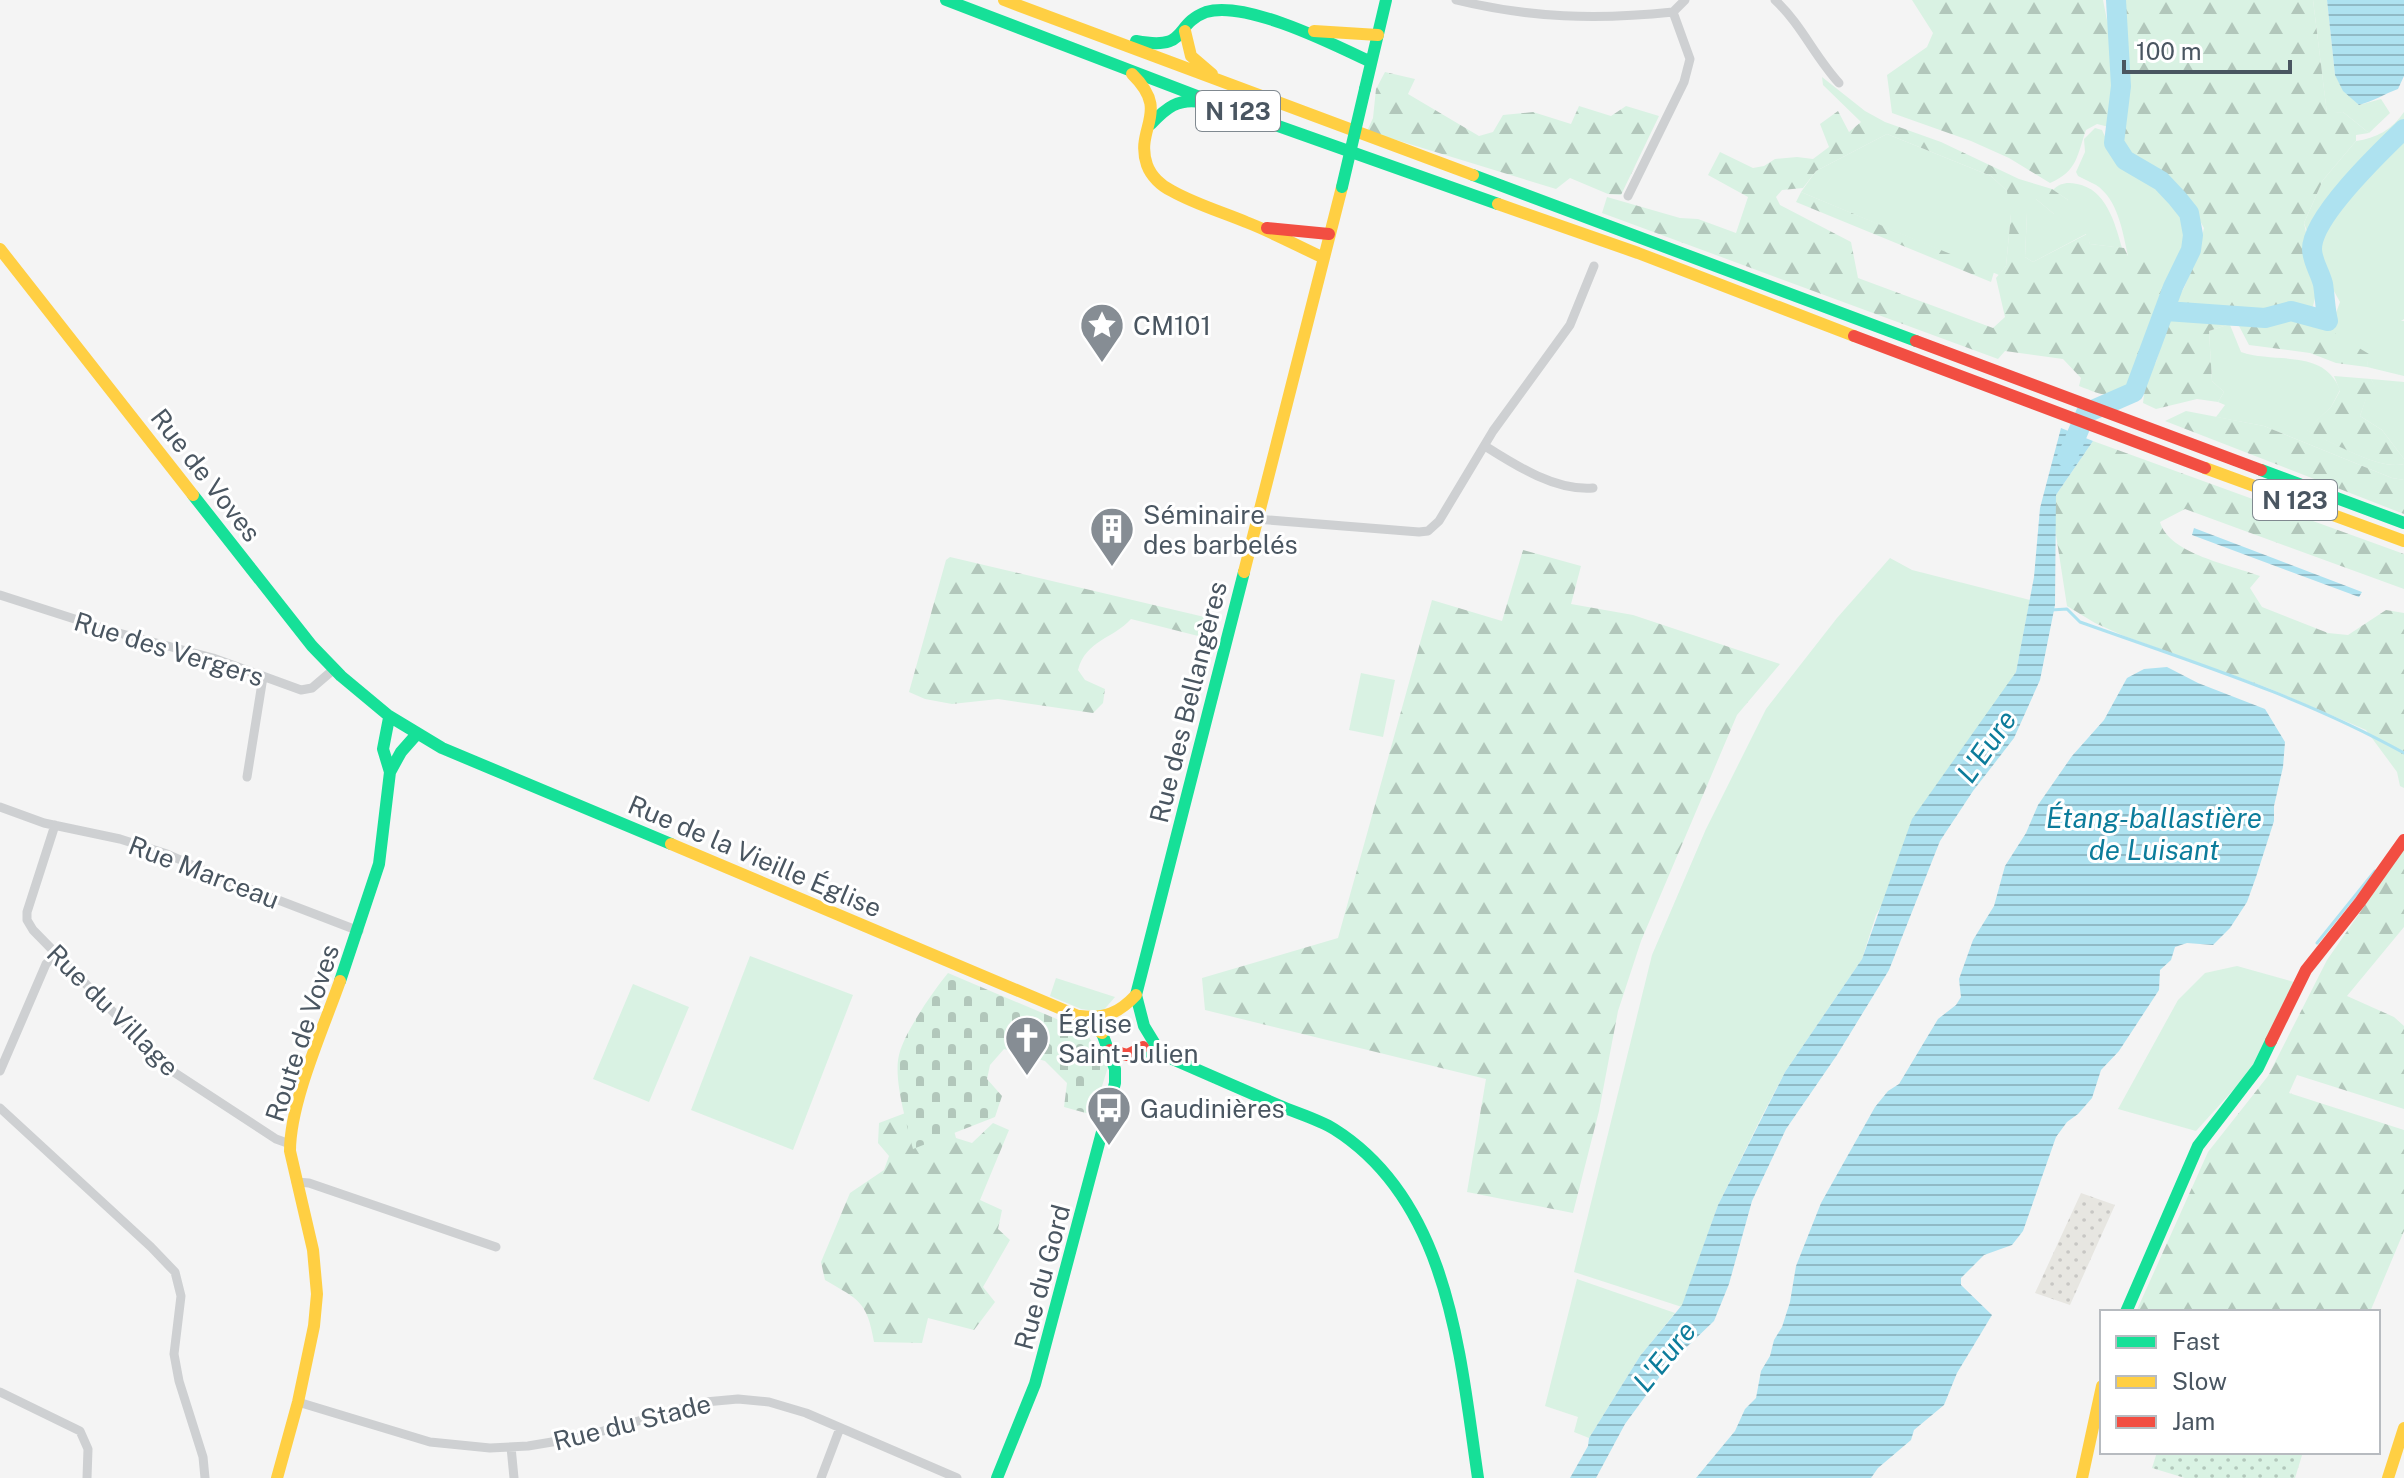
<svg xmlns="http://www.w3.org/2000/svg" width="2404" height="1478" viewBox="0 0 2404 1478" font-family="'Public Sans',sans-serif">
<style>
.green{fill:#d9f2e3}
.forest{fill:url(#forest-firs)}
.sand{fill:url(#sand-dots)}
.cemetery{fill:url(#cemetery-stones)}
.garden{fill:url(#garden-dots)}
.water{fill:url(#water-rules)}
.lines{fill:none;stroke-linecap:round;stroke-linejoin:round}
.stream{stroke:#aee2f0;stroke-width:3}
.river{stroke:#aee2f0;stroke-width:20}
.street{stroke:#ced0d2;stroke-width:9}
.fast{stroke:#16e098;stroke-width:12}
.slow{stroke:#ffcf43;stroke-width:12}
.jam{stroke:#f24e42;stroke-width:12}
.fast-bridge{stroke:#16e098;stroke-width:12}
.labels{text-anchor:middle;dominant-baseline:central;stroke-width:6;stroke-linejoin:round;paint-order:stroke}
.shield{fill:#fff;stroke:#808990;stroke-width:2}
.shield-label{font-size:24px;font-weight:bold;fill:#4a5661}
.poi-label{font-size:26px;fill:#4a5661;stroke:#fff;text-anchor:start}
.street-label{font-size:26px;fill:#4a5661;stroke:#fff}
.water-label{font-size:28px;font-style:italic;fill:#0c7c9b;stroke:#fff}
</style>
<defs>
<pattern id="forest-firs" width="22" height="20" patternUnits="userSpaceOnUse" patternTransform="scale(2)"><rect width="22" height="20" fill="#d9f2e3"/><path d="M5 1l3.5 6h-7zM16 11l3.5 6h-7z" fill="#b2c7bb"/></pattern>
<pattern id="sand-dots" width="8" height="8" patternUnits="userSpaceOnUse" patternTransform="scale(2)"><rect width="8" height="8" fill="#e7e6e1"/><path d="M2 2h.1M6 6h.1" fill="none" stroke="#c8c7c4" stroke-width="1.8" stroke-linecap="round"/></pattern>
<pattern id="cemetery-stones" width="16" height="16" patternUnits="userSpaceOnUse" patternTransform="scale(2)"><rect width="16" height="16" fill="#d9f2e3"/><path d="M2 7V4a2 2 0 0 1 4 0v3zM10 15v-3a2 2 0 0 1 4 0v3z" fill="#b2c7bb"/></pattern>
<pattern id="garden-dots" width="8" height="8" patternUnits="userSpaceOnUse" patternTransform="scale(2)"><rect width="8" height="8" fill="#d9f2e3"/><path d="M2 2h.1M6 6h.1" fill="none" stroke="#b2c7bb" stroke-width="1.8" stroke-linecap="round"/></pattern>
<pattern id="water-rules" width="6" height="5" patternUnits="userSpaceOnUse" patternTransform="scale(2)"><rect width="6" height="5" fill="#aee2f0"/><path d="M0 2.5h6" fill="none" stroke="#90bac6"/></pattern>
</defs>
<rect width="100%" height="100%" fill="#f4f4f4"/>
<path class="green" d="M2313,0h14l8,75 24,30 22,-6 9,14 -21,20 -26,-21 -16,2z
M2404,112v207l-3,2h3v55l-37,-9 1,-13 -39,-22 11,-30 -22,-40 -14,-39 19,-43 33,-39c20,-3 36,-11 48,-29z
M2095,128l7,2 11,24 14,18 41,20 12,17 9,22 -5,20 -13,22 -43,-17c-5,-23 -10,-57 -32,-71 -6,-3 -12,-6 -18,-9l-2,-4 9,-20 -1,-13z
M1887,134l104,42 16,15 29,8 18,15 14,-14 -15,-10c7,-7 14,-8 24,-6 29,5 38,39 45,64l-32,-4 -4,-10 -53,28 -8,-5 2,-44 -16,1 -5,52 -7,9 -198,-83 15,-21z
M2227,325h3l11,27c35,12 83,-4 99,38l-9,17 -24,23c23,11 73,41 97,34v16l-12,-2 -128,-52 -48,-9 9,-12 -7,-3 6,-10 -12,-11 -3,-50z
M2371,379l33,3v77l-22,-29 -22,-14 6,-18 11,-6z
M1890,558l22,12 118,30 -14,72 -140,243 -14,44 -77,113 -24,46 -43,87 -36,102 -108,-35 78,-317 54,-126 60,-120 71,-91z
M1361,673l34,7 -12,57 -34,-7z
M750,956l103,39 -60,155 -102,-40z
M2237,966l57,16 -40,85 -58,64 -78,-22 60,-109 27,-27z
M1056,978l59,19 -13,15 -21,-3 -31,-13z
M633,984l56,23 -40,95 -56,-23z
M1577,1279l98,34 -35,43 -51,82 -15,-6 4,-15 -33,-11z"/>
<path class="forest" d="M1912,0h191l4,20 11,30 -5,78 -16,-4 -11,6c-9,25 -8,41 -36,53l-41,-25 -38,-17 -79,-28 -5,-38 40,-28 6,-14z
M2118,0h195l14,113 16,-1 26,21 -13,2v6l-33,39 -19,43 14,63 -5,20 -10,8 66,40 -2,13 -31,-4 -26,-10 -61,-8 -10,-19 -12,-1 -18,6 3,50 12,11 -6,10 -21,-3 -41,10 -13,-6 3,-25 10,-16 18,-59 10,-15 13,-32 7,-28 -16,-28 -18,-20 -41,-22 -8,-14 5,-80z
M1385,72l30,7 -7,15 71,42 14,-4 10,-17 30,-3 38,12 8,-18 32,10 15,-10 33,10 -38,79 -13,-1 -38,-16 -14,11 -189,-58 6,-13 3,-29z
M1822,77l43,34 20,11 56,20 78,37 33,10 16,11 -5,17 -9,4v-7l-18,-15 -28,1 -1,-9 -16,-15 -104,-42 -71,37 -13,17 -21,2 -6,7 4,8 71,37 7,36 135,50 12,-11 -9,-39 10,-12 5,-52 6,-7 10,6 -2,44 8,5 54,-28 3,10 34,4 4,8c15,-7 21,-5 33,5v7l10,5 -3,10 1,10 -38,96c-24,10 -28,6 -52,-3l2,-8 -18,-19 -58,-8 -7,8 -396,-146 5,-16 73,21 18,1 38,14 12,-36 -40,-22 12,-23 33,16 11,-2 11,-7 22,-2 16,2 16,-12 -9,-23 18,-13 11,21 12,-10 -38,-37z
M1801,192l193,80 -3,10 -195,-80z
M2334,376l37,3 7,13 -12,7 -6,17 22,14 22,29v5c-24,7 -75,-23 -98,-34l25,-23 9,-16z
M2186,411l78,15 128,52 12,2v34l-239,-93z
M2093,441l311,113v35l-219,-80 -25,13c9,32 71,43 100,54l-10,12 12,19 66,26 20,2 38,-25 18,3v175l-4,-2 -3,-14 -31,-42 -98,-42 -144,-52 -29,-13 -28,-17 -13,-84 2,-27z
M1523,550l58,16 -10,38 62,11 147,49 -43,51 -96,226 -23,70 -19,100 -26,102 -106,-21 19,-113 -281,-69 -3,-32 136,-40 94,-338 70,21z
M950,557l263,62 3,3 -2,12 -8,4 -75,-19c-18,20 -45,21 -53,51l7,10 20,9 -2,14 -10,10 -95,-14 -46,5 -27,-5 -16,-7 37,-132z
M2404,849v78l-57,69 47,21 10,9v83l-107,-34 -8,18 115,37v101l-34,81h-234l72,-160 60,-76 59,-116z
M946,1101l10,37 16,5 21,-20 16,7 -29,70 22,10 -4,19 12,11 -27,47 12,15 -21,28 -46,-12 -6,25 -48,-1c-7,-41 -15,-42 -49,-62l-4,-18 29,-69 34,-23 5,-14 -11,-13 1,-20 50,-19z"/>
<path class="sand" d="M2081,1193l34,12 -45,100 -35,-12z"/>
<path class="cemetery" d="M948,973l137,58 23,36 -15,48 -29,-8 3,-24 -22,-22 -41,-12 -14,16 -3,14 15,17 -7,21 -82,32c-6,-25 -20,-70 -14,-94 5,-22 35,-65 49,-82z"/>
<path class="garden" d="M2157,1452h146l-8,26h-110l-33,-10z"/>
<path class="water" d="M2327,0h77v76l-6,13c-14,5 -24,12 -39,16l-16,-14 -8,-16z
M2061,428l32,13 -37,54 -1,110 -15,75 -26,58 -41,53 -33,50 -51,129 -52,85 -51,74 -34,72 -23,83 -15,37 -45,43 -44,60 -29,54h-26l18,-32 1,-8 51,-82 42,-51 36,-100 67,-133 77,-113 50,-140 104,-147 18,-95 6,-69z
M2194,528l168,64 -3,5 -167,-62z
M2167,667l31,16 67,26 20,33 -2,25 -9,39v15l-18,56 -9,25 -17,26 -17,17 -26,-2 -12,4 -4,13 -11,10 -1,20 -40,61 -18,19 -9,28 -14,16 -11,8 -11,15 -33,94 -11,14 -28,10 -23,23v7l31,30 -35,58 -13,32 -30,25 -3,10 -33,28 -7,10h-175l39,-47 10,-22 11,-11 5,-27 9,-15 4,-16 8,-13 8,-25 6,-36 25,-63 54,-96 13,-16 11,-7 39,-65 18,-14 5,-8 -2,-18 14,-39 21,-34 11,-40 21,-33 12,-28 34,-49 32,-36 23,-42 17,-9z"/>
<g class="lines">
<path class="stream" d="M2051,610l16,-1 13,13c109,39 222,74 324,131
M2317,943l58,-72"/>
<path class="river" d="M2166,311l99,7 26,-7 37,10c-3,-12 -3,-25 -5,-37 -3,-12 -11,-23 -11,-35 0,-32 68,-97 92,-120
M2067,458l19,-45 48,-21 39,-105 18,-37 2,-15 -4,-22 -12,-15 -16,-17 -36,-21 -11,-17 7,-57 -5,-86"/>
<path class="street" d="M1456,0c74,18 141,20 217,12
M1775,0c26,24 40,57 64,83
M1628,196l56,-114 6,-23 -17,-47 12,-12
M1485,446c30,19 70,45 108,42
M1256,519l163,13 9,-1 11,-10 54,-90 77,-106 24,-59
M0,595l115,37 98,26 88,32 11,-2 21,-18
M247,777l16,-100
M0,807l44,16 76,16 47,15 59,26 133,51
M55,825l-28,87v8l6,10 136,139 107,70 14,5
M0,1071l46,-107 10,-11
M0,1108l151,139 24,25 6,24 -7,58 5,27 24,76 2,21
M296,1182l13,1 187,64
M0,1392l80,39 8,18 -1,29
M298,1402l132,40 60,6 38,-2 54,-9 123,-35 33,-3 31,3 37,11 151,65
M511,1447l3,31
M821,1478l19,-50"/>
<path class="fast" d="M946,0l293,112 259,92
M1136,41c54,10 36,-16 70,-29 40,-12 127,32 165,50
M1365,89l21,-89
M1151,124c15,-16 27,-26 50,-22
M1473,175l443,166
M2261,470l143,53
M193,495l119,151 29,30 48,40 53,32 229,96
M389,718l-6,31 7,23
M340,981l39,-117 11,-92 11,-20 15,-17
M1140,1050l21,4c39,17 78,34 117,51 18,8 40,14 56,24 116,73 126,227 144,349
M1161,1054l-17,-28 -8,-31 108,-423
M2126,1312l72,-166 60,-78 13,-27
M997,1478l38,-94 80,-301v-14l-13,-36 6,-15"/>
<path class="slow" d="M1004,0l469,175
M1185,31l6,25 21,18
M1314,31l64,4
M1132,74c40,39 2,53 15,91 4,11 14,21 25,26 23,13 50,21 74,31 26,10 52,24 78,36
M1498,204l140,49 216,83
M0,249l193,246
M2205,468l199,73
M1244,572l98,-385
M671,844l407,172 24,17
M1080,1016c25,3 39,-3 56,-21
M277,1478l21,-76 16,-76 3,-32 -4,-44 -23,-99c0,-49 33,-122 50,-170
M2082,1478l20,-92
M2388,1478l16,-50"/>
<path class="jam" d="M1267,228l62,6
M1854,336l351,132
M1916,341l345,129
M2271,1041l35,-71 54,-68 44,-62
M1110,1050l17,5 16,-8"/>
<path class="fast-bridge" d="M1342,187l23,-98"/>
</g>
<defs>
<g id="sight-pin" transform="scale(2.3)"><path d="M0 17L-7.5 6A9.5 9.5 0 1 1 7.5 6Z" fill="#868d94" stroke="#fff"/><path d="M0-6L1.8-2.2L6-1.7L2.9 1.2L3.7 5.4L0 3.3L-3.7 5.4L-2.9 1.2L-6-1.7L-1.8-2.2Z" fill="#fff"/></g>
<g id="building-pin" transform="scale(2.3)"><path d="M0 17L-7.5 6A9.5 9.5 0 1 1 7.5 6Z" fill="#868d94" stroke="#fff"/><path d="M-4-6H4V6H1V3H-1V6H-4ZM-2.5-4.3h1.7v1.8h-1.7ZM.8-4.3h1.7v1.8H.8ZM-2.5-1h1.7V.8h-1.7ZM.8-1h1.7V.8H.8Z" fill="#fff"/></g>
<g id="church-pin" transform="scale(2.3)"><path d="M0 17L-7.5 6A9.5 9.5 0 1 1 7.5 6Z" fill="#868d94" stroke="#fff"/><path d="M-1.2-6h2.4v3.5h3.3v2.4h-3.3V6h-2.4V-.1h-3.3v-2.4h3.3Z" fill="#fff"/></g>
<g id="bus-pin" transform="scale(2.3)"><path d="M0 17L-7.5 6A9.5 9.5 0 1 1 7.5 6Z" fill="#868d94" stroke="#fff"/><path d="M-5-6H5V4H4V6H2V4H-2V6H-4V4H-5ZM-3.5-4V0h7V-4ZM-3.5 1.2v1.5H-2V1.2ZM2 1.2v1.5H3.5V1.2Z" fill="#fff"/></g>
</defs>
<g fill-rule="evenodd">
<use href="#sight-pin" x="1102" y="325"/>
<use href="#building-pin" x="1112" y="529"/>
<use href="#church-pin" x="1027" y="1038"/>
<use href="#bus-pin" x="1109" y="1108"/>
</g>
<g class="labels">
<g class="shield">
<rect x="1196" y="91" width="84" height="40" rx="6"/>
<rect x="2253" y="480" width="84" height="40" rx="6"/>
</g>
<g class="shield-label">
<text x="1238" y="111">N 123</text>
<text x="2295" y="500">N 123</text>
</g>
<g class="poi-label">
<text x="1133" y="325">CM101</text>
<text x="1143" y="514">Séminaire<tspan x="1143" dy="30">des barbelés</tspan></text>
<text x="1058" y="1023">Église<tspan x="1058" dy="30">Saint-Julien</tspan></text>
<text x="1140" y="1108">Gaudinières</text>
</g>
<g class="street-label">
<text transform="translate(206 475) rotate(52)">Rue de Voves</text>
<text transform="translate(169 649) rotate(17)">Rue des Vergers</text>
<text transform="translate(1188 702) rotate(-76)">Rue des Bellangères</text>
<text transform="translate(755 856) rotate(23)">Rue de la Vieille Église</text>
<text transform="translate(204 872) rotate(21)">Rue Marceau</text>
<text transform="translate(113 1010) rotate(45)">Rue du Village</text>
<text transform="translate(302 1033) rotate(-72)">Route de Voves</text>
<text transform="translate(1042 1277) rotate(-75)">Rue du Gord</text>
<text transform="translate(632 1422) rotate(-14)">Rue du Stade</text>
</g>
<g class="water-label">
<text transform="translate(1986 746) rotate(-55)">L'Eure</text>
<text x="2154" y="817">Étang-ballastière<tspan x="2154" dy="32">de Luisant</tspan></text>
<text transform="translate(1664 1356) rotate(-51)">L'Eure</text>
</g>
</g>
<rect x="2100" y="1310" width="280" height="144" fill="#ffffff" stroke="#b7bbc0" stroke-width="2"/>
<rect x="2116" y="1336" width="40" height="12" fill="#16e098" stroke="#b7bbc0" stroke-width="2"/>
<text x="2172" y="1350" font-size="24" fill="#4a5661">Fast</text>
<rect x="2116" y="1376" width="40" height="12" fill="#ffcf43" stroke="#b7bbc0" stroke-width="2"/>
<text x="2172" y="1390" font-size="24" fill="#4a5661">Slow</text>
<rect x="2116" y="1416" width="40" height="12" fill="#f24e42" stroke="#b7bbc0" stroke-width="2"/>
<text x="2172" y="1430" font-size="24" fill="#4a5661">Jam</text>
<path d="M2124 60v12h166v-12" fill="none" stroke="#4a5661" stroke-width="4"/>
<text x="2136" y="60" font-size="24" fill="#4a5661" stroke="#ffffff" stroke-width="6" paint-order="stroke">100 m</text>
</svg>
